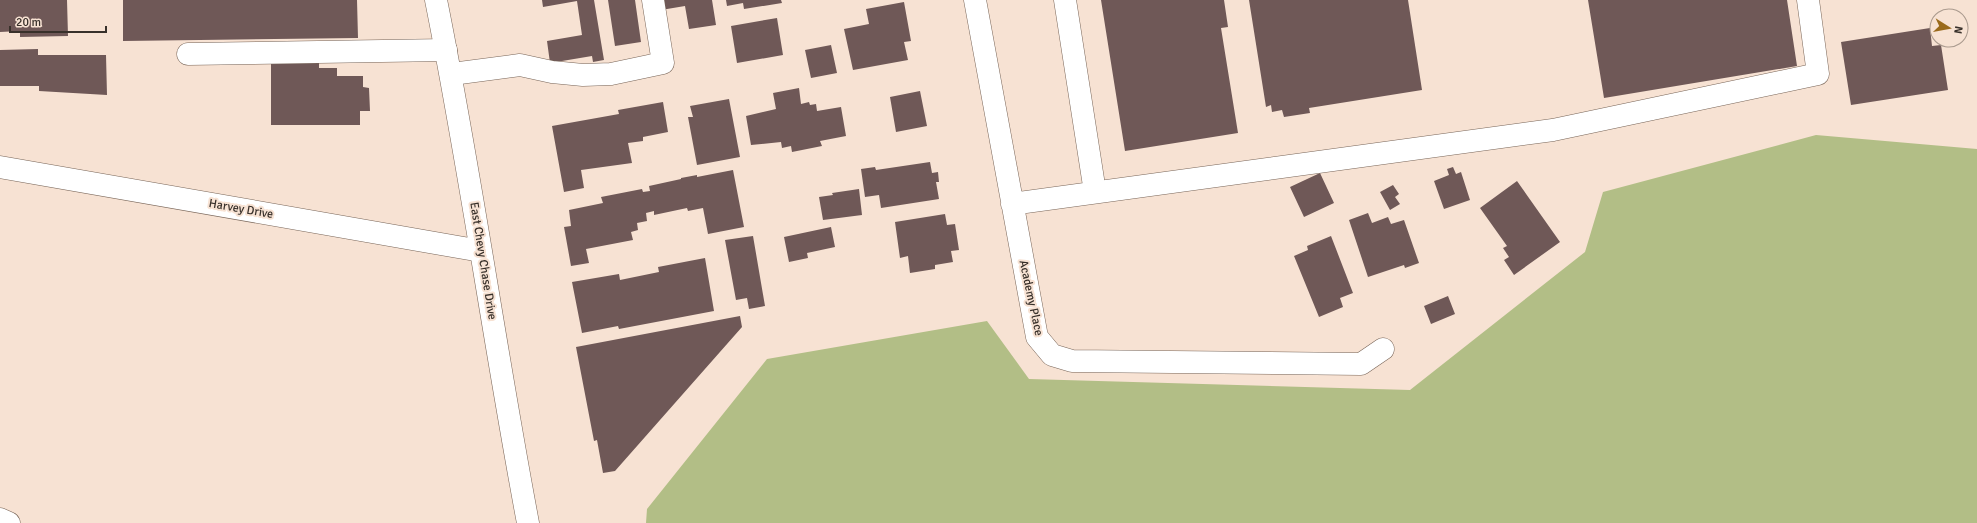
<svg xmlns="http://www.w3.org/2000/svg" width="1977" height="523" viewBox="0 0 1977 523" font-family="Signika,sans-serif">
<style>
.green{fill:#b2be86}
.building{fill:#6f5857}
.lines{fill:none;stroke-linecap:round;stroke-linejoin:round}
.minor-casing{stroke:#786558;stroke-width:23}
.major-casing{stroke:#786558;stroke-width:23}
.highway-casing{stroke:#786558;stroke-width:23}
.minor{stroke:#fff;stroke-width:22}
.major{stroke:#fff;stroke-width:22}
.highway{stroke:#fff;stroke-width:22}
.labels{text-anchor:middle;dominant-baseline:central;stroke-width:4;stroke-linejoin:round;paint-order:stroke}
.street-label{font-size:12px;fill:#38302a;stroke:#f7e2d3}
</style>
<rect width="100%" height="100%" fill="#f7e2d3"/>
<path class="green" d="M1816,135l161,14v374h-1331l1,-14 120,-150 220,-38 42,58 381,11 175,-138 18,-60z"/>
<path class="building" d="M0,0h67l1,36 -48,1v-6l-20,1z
M123,0h234l1,38 -235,3z
M542,0h52l10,60 -11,2 -1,-6 -42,7 -3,-22 35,-6 -5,-34 -34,6z
M608,0h27l6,42 -26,4z
M659,0h53l4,25 -27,4 -4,-23 -24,4z
M726,0h55l1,3 -38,6 -1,-6 -16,3z
M1101,0h123l4,27 -7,1 17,105 -113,18z
M1249,0h159l14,90 -113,18 1,5 -26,4 -2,-7 -10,2 -1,-7 -5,2z
M1588,0h199l10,66 -193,32z
M904,2l7,39 -7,1 4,18 -55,10 -9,-41 25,-5 -3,-15z
M777,18l6,37 -46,8 -6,-37z
M1930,28l2,18 9,-1 7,45 -97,15 -10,-63z
M831,45l6,28 -26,5 -6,-28z
M38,49v6h68l1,40 -68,-4v-5h-39v-36z
M271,62h48v6h18v8h26v11l6,1 1,23h-10v14h-89z
M799,88l2,16 8,-2 1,3 6,-1 1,7 24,-4 5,29 -26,5 2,5 -30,6 -1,-6 -9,2 -1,-6 -30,3 -5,-29 30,-7 -3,-16z
M920,91l7,35 -31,6 -6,-35z
M729,99l11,58 -43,8 -9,-48h5l-3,-11z
M663,102l5,30 -25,5v4l-15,2 4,20 -51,7 3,18 -20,4 -12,-66 67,-12 -1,-4z
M930,162l2,11 6,-1 1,10h-3l3,17 -58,9 -2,-13 -14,2 -4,-28 14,-2 1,3z
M1453,167l3,7 5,-2 9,28 -26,9 -10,-28 15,-6 -2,-6z
M733,170l11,57 -36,7 -5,-26 -15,3 -1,-3 -33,7v-4l-8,2 1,8 -10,2 1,7 -7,2 2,8 -47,9 3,14 -18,3 -7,-39 7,-1 -2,-16 34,-7 -2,-6 41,-8 1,3 7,-1 -1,-5 32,-7v-1l16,-3v2z
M1320,173l14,30 -30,14 -14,-30z
M1517,181l43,61 -46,33 -10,-15 5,-3 -6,-9 4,-2 -27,-38z
M1393,185l6,9 -4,3 5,7 -10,6 -10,-18z
M859,189l3,26 -39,5 -4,-23 14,-2 -1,-2z
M1368,213l4,10 16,-6 3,7 13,-4 15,43 -14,5 -1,-3 -36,12 -19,-57z
M945,214l2,11 8,-1 4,26 -8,1 2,11 -18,3v4l-25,4 -2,-17 -8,2 -5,-36z
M831,227l4,20 -28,6 1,5 -19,4 -5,-25z
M753,236l12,70 -16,3 -2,-11 -11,2 -11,-60z
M1331,236l22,57 -13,5 3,9 -24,10 -25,-61 14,-6 -1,-4z
M705,258l9,53 -95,18 -1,-3 -36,7 -10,-51 47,-8 1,6 39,-8 -1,-5z
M1448,296l7,18 -24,10 -7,-18z
M740,316l2,11 -127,144 -12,2 -6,-33 -3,1 -18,-94z"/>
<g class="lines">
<g class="minor-casing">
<path id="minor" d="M975,0l62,337 15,18 20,6 289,3 22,-15
M1065,0l30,192
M188,54l258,-4
M452,74l68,-9 32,7 31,3 28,-1 52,-11 -10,-63
M1012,204l541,-74 265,-56 -10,-74"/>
</g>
<g class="major-casing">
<path id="major" d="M436,0c35,174 59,349 92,523
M0,167l481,84"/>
</g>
<g class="highway-casing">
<path id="highway" d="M0,519l9,4"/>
</g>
<use href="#minor" class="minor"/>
<use href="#major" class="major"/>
<use href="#highway" class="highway"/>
</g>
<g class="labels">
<g class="street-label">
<text transform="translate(241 209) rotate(10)">Harvey Drive</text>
<text transform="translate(483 261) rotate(81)">East Chevy Chase Drive</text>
<text transform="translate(1031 298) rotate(78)">Academy Place</text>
</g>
</g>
<g transform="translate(1949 28) rotate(101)"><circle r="19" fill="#f7e2d3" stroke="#ab9b8f"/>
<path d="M0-3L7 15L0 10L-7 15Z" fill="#9a6a1c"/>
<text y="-6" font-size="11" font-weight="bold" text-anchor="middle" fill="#38302a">N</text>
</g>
<path d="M10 26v6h96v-6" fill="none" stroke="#38302a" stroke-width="2"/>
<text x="16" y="26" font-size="12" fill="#38302a" stroke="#f7e2d3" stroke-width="3" paint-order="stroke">20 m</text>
</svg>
